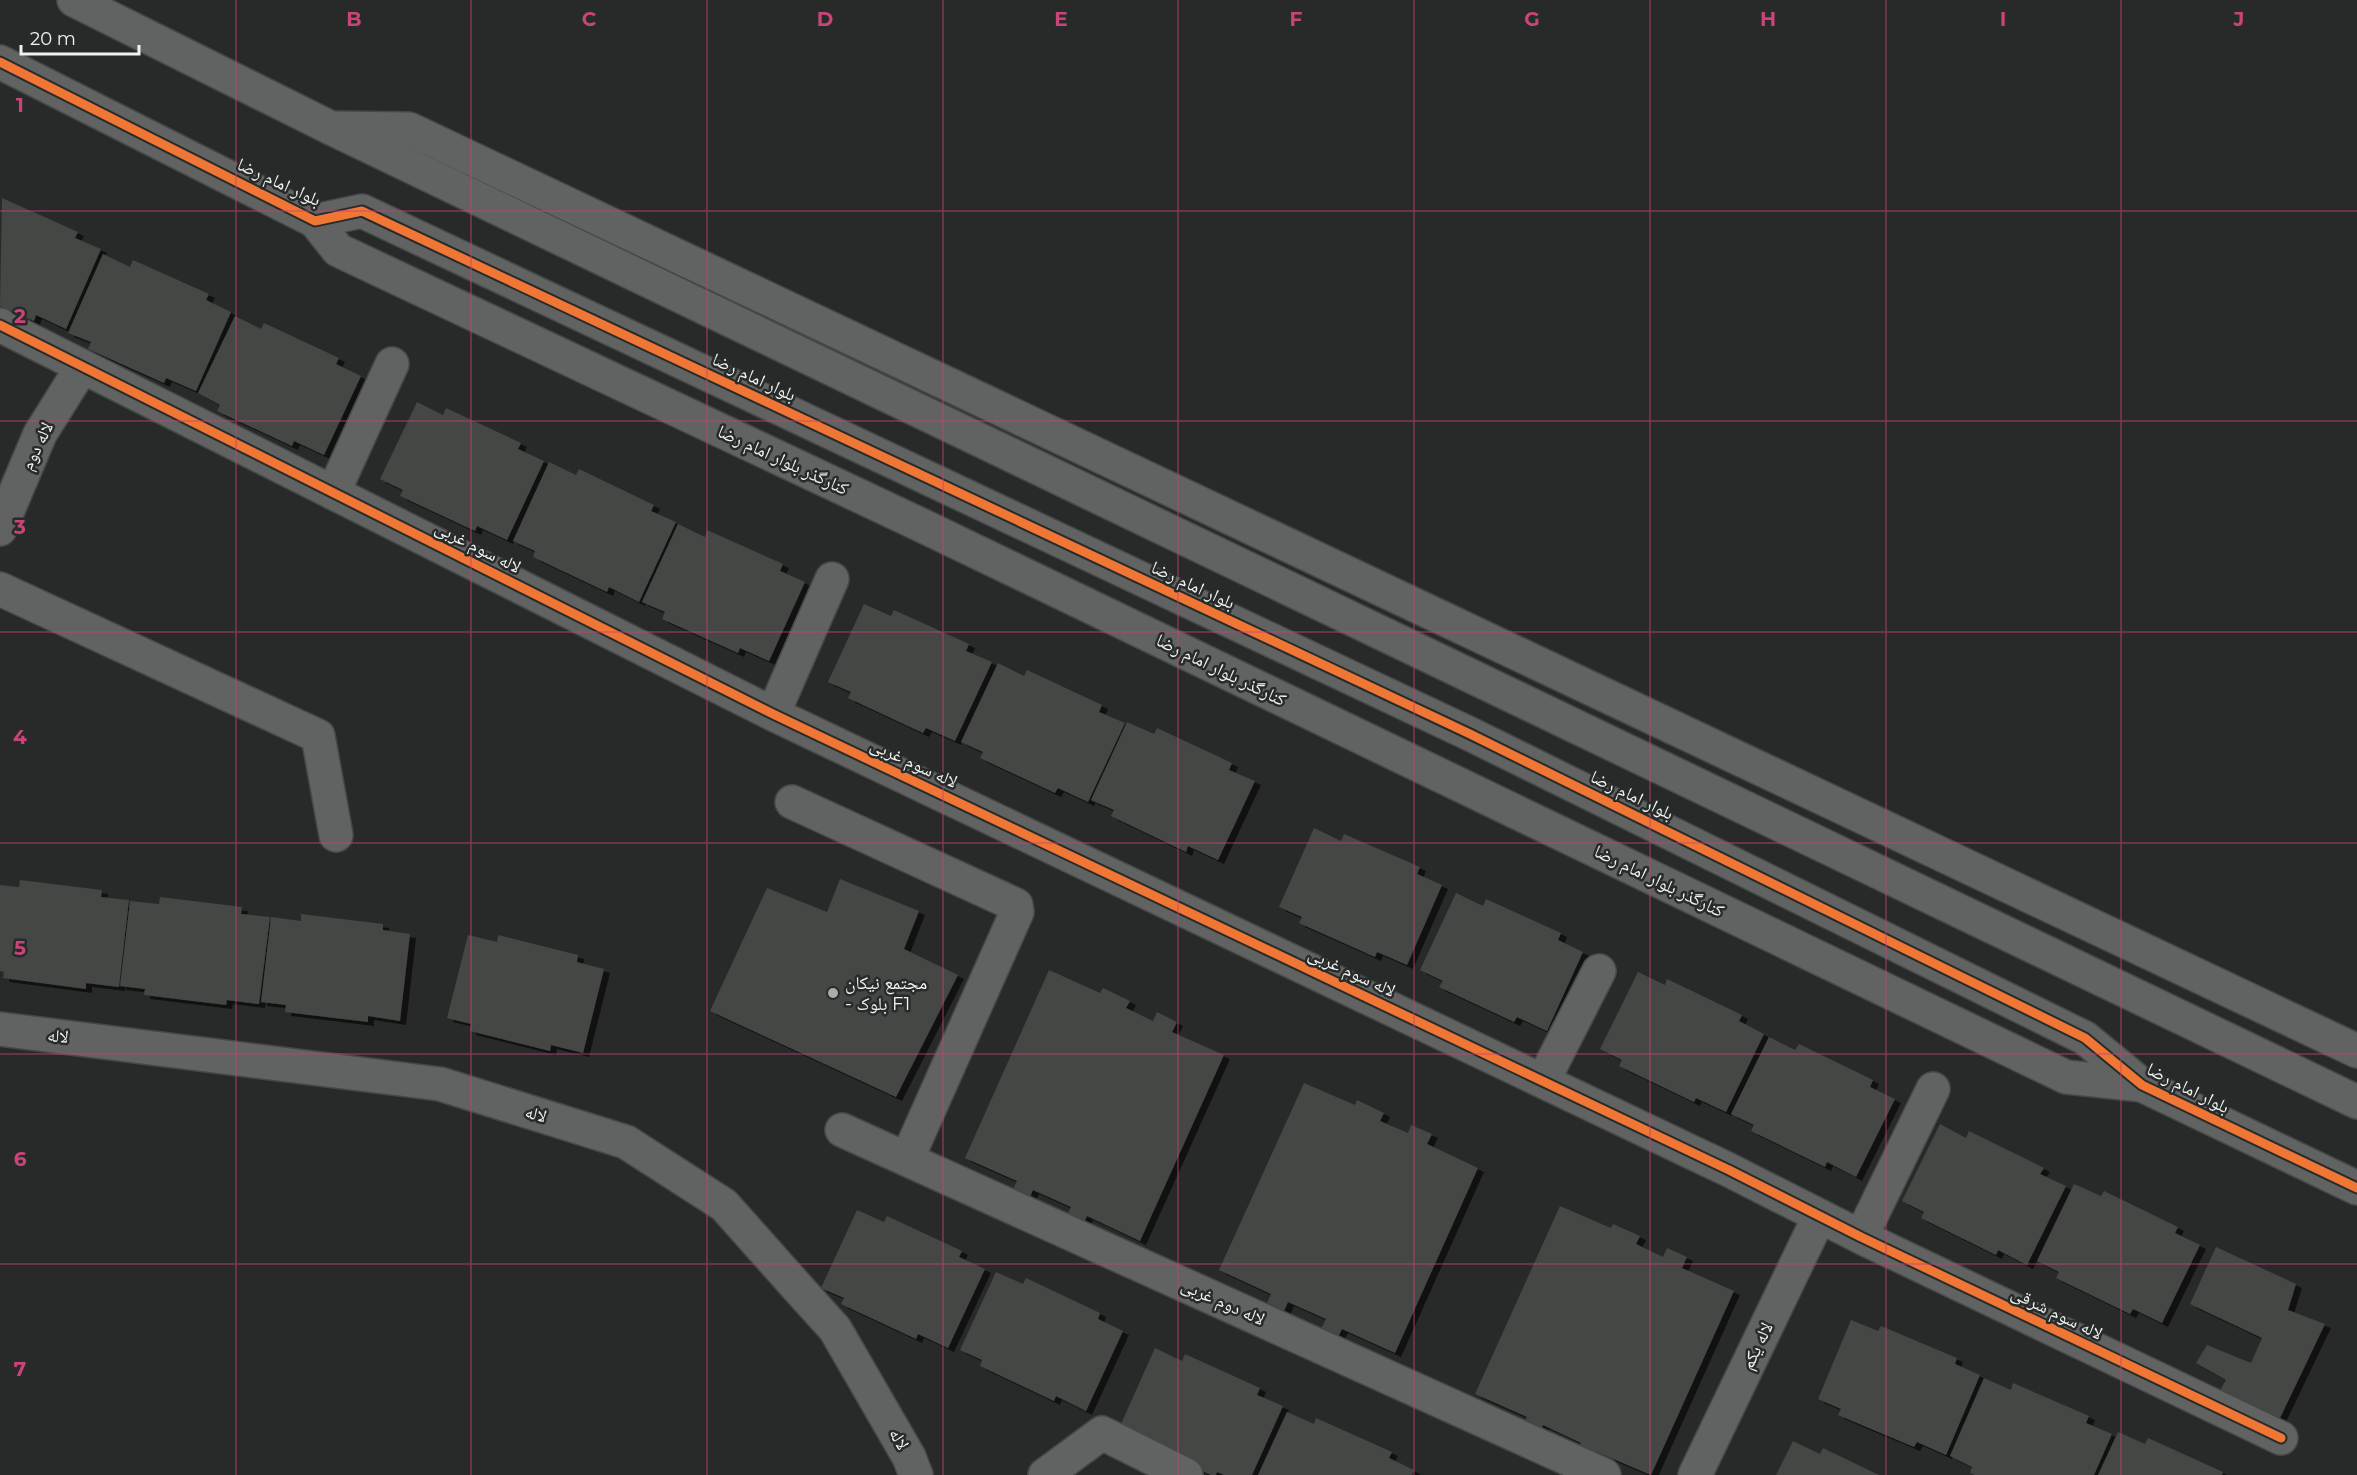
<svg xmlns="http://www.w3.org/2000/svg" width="2357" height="1475" viewBox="0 0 2357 1475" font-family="Montserrat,'Noto Naskh Arabic',sans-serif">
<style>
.building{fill:#444645;filter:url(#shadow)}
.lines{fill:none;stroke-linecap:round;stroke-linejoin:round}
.minor-casing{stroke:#454847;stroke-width:36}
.tertiary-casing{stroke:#454847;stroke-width:36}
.minor{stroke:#616262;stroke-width:33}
.tertiary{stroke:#616262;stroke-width:33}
.cycleway-casing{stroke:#272b2a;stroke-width:13}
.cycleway{stroke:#f07635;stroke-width:9}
.grid{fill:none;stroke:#cb4479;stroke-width:1.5;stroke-opacity:0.55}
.poi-dot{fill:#a9acab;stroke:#272b2a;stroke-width:2}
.labels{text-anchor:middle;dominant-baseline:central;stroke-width:5;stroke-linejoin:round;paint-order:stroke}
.street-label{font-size:18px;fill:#eff2f1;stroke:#272b2a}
.poi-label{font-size:18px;fill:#eff2f1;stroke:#272b2a;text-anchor:start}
.grid-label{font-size:20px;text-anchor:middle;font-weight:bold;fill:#cb4479;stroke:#272b2a;stroke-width:5;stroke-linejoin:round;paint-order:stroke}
</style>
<defs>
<filter id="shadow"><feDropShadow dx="6" dy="4" stdDeviation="0" flood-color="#0009"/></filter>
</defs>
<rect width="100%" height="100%" fill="#282a29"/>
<path class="building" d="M2,198l76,34 -3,6 26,11 -35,80 -30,-14 -2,6 -34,-15z
M103,254l27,13 3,-7 76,34 -3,6 25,12 -35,79 -30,-13 -2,5 -76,-34 3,-7 -23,-9z
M235,316l26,13 3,-6 75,35 -3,6 25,12 -37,79 -30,-14 -2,5 -75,-35 3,-6 -22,-12z
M417,402l26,13 3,-7 75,35 -3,6 26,12 -37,79 -30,-14 -2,5 -75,-35 3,-6 -23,-11z
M549,462l27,13 3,-6 75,36 -3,6 25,11 -37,80 -30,-15 -2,5 -74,-35 2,-6 -22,-10z
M678,524l27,13 2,-7 76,34 -3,7 25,11 -36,79 -29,-13 -2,5 -76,-34 3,-7 -23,-10z
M864,604l27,12 3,-6 75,34 -3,7 26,11 -37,79 -29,-13 -3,5 -75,-35 3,-6 -23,-10z
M998,663l26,13 3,-6 75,35 -3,7 26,11 -37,79 -30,-14 -3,5 -75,-35 3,-6 -22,-10z
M1127,722l27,12 3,-6 75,35 -3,7 26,11 -37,79 -30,-14 -2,6 -75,-36 3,-6 -23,-10z
M1314,828l27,13 3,-7 76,33 -3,7 25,11 -35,80 -30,-13 -2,5 -76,-34 3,-6 -23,-10z
M840,879l79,32 -15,38 54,26 -62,122 -186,-86 57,-123 60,24z
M20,880l82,10 -1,7 28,3 -10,87 -33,-4v6l-83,-11 1,-6 -4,-1v-86l19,2z
M1456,893l27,13 3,-7 75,34 -3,7 25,12 -36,79 -30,-14 -3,5 -75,-35 4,-6 -23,-11z
M160,897l82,10 -1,7 29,3 -11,87 -32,-4 -1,5 -82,-10 1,-6 -25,-3 10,-85 29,3z
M301,914l82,10v6l27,4 -10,87 -32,-5v6l-83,-10 1,-7 -25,-3 10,-85 30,4z
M468,935l29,7 1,-7 80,20 -1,7 27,7 -21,84 -32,-8 -1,6 -80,-20 1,-7 -24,-6z
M1049,970l51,23 3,-5 27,13 -4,7 27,13 4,-9 20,10 -5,10 52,23 -84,186 -53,-25 -4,9 -17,-8 5,-10 -38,-17 -4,9 -17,-8 5,-10 -52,-23z
M1638,972l27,13 2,-6 75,36 -3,6 25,13 -38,78 -30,-14 -2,4 -75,-36 3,-6 -22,-11z
M1769,1037l26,13 4,-6 74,36 -3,7 25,12 -39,78 -29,-15 -2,5 -74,-36 3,-6 -23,-11z
M1304,1083l51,22 2,-5 27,13 -4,8 28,12 3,-8 21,9 -5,10 51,24 -83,185 -53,-24 -4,8 -17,-8 5,-10 -38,-17 -4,9 -17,-8 4,-9 -52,-24z
M1940,1124l26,14 3,-7 75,37 -4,6 26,12 -39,79 -29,-15 -2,5 -75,-37 3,-6 -22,-11z
M2074,1184l27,12 3,-5 74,36 -3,6 25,12 -38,78 -29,-14 -3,5 -74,-36 3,-6 -22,-11z
M1560,1206l51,22 2,-4 27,12 -4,8 27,13 4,-9 20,9 -5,11 52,23 -83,184 -54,-23 -3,9 -18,-8 5,-10 -38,-18 -4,9 -17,-8 5,-9 -52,-23z
M857,1210l27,12 3,-6 75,35 -3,6 26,12 -37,79 -30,-14 -2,5 -75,-35 3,-6 -23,-10z
M2216,1247l80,37 -8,26 37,14 -45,94 -61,-26 7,-12 -30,-17 11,-18 44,18 11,-25 -72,-34z
M996,1272l27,12 3,-6 74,35 -2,6 25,12 -37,80 -30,-15 -2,5 -74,-35 2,-6 -22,-10z
M1851,1320l27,11 3,-5 76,32 -2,6 25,11 -34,80 -29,-13 -3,5 -76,-32 3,-6 -23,-10z
M1155,1348l27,13 3,-7 75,34 -3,7 26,11 -31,69h-28l-7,-3 -1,3h-5l-71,-32 -20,-17z
M1984,1378l27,12 2,-7 76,33 -3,7 26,11 -18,41h-119l-5,-2 2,-6 -22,-11z
M1287,1412l27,12 2,-6 76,34 -3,6 25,12 -2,5h-154z
M2118,1432l27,12 3,-6 75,34 -1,3h-124z
M1793,1441l27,13 3,-6 56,27h-103z"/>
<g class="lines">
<g class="minor-casing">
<path id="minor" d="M331,128l78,1 1948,922
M315,221l23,29 583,275 1145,552 76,8
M0,325l773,389 956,456 132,67 420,201
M333,493l59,-129
M0,529l40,-95 42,-67
M0,589l318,147 18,99
M773,714l59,-135
M792,802l224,103 1,7 -110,247
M0,1029l440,55 186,58 98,63 73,82 38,42 74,128 7,18
M1543,1081l56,-110
M842,1130l762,345
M1861,1237l72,-148
M1045,1475l57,-42 84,42
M1695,1475l124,-258"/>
</g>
<g class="tertiary-casing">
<path id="tertiary" d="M74,0l257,128 2026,974
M0,62l315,159 47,-10 1108,523 615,304 57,47 215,103"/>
</g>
<use href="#minor" class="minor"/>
<use href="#tertiary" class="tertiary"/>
<g class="cycleway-casing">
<path id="cycleway" d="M0,62l315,159 47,-10 1108,523 615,304 57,47 215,103
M0,325l773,389 956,456 132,67 420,201"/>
</g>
<use href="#cycleway" class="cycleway"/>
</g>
<path class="grid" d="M236,0v1475M471,0v1475M707,0v1475M943,0v1475M1178,0v1475M1414,0v1475M1650,0v1475M1886,0v1475M2121,0v1475M0,211h2357M0,421h2357M0,632h2357M0,843h2357M0,1054h2357M0,1264h2357"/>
<circle class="poi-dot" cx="833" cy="993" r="6"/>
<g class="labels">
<g class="street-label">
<text transform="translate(279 182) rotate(25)">بلوار امام رضا</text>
<text transform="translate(754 377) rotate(25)">بلوار امام رضا</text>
<text transform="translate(37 446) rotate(-64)">لاله دوم</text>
<text transform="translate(783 460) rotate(25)">کنارگذر بلوار امام رضا</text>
<text transform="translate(478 547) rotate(27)">لاله سوم غربی</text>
<text transform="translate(1193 585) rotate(25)">بلوار امام رضا</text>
<text transform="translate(1221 670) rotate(26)">کنارگذر بلوار امام رضا</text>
<text transform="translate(914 763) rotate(25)">لاله سوم غربی</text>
<text transform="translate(1632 795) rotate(26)">بلوار امام رضا</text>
<text transform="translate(1659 881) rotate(26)">کنارگذر بلوار امام رضا</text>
<text transform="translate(1352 972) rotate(25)">لاله سوم غربی</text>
<text transform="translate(58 1036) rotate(7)">لاله</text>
<text transform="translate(2188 1088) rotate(27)">بلوار امام رضا</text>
<text transform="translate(536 1114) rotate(17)">لاله</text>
<text transform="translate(1223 1302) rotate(24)">لاله دوم غربی</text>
<text transform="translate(2057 1313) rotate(26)">لاله سوم شرقی</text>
<text transform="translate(1757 1346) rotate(-64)">لاله یکم</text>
<text transform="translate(899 1439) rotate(60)">لاله</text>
</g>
<g class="poi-label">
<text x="845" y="983">مجتمع نیکان<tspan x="845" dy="21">- بلوک F1</tspan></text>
</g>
</g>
<g class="grid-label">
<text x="354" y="26">B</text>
<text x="589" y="26">C</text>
<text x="825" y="26">D</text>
<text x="1061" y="26">E</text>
<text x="1296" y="26">F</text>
<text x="1532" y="26">G</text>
<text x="1768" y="26">H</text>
<text x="2003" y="26">I</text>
<text x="2239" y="26">J</text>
<text x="20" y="112">1</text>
<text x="20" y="323">2</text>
<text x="20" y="534">3</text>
<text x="20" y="744">4</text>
<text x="20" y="955">5</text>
<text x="20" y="1166">6</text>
<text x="20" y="1376">7</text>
</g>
<path d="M21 45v9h118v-9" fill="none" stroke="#eff2f1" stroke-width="3"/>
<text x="30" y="45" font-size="18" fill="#eff2f1" stroke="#272b2a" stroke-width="4.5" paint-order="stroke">20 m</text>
</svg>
